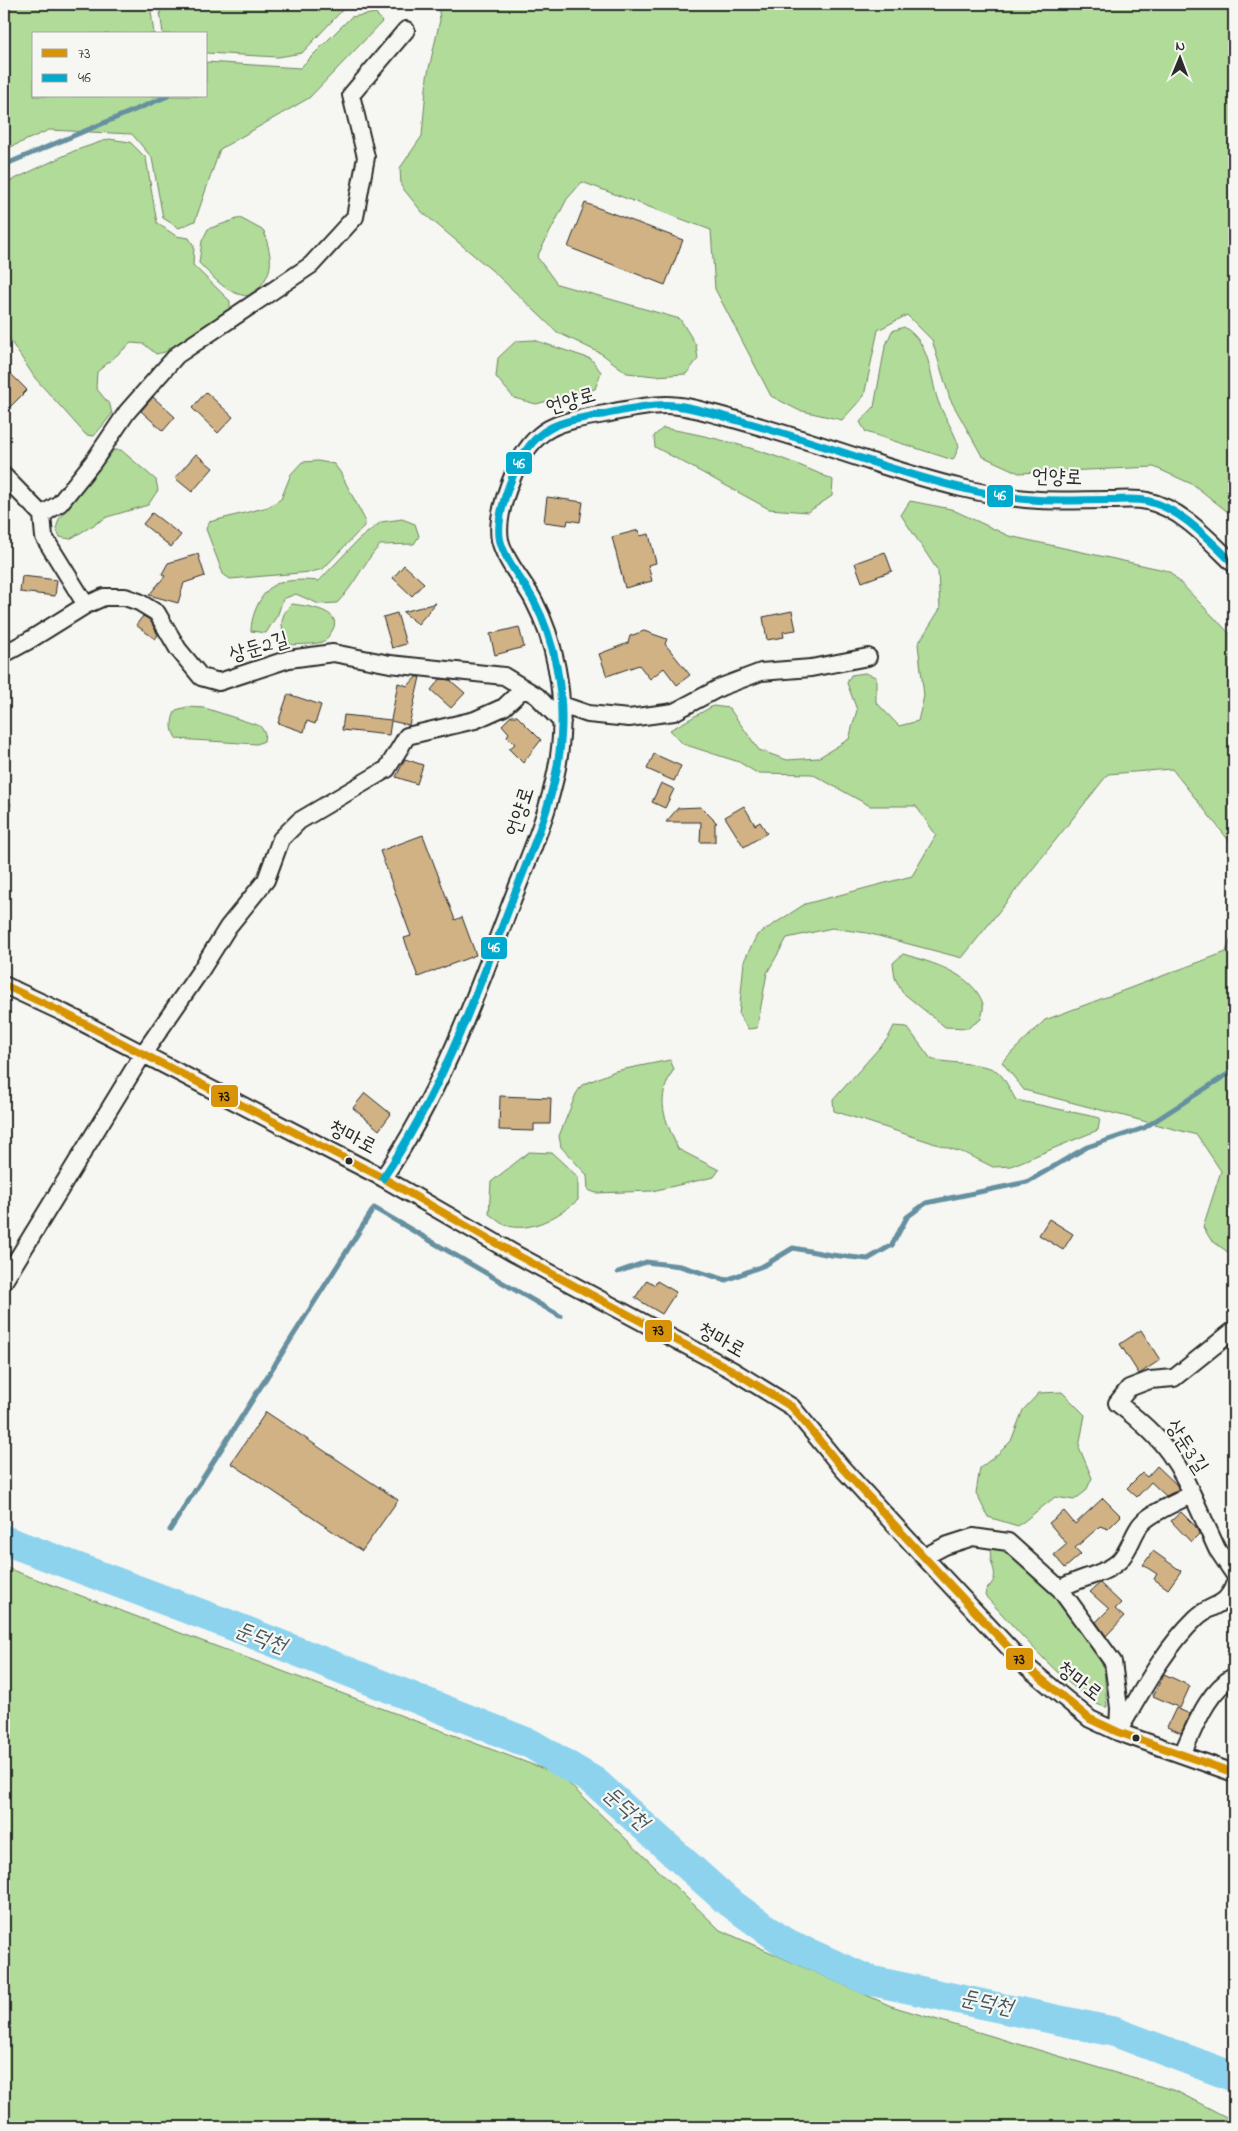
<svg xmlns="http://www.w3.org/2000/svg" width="1238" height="2131" viewBox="0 0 1238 2131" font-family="'Indie Flower','Poor Story',sans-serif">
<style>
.green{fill:#b1db99;stroke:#6e8362}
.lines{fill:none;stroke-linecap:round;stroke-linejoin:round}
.stream{stroke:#6690a0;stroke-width:5}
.river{stroke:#8dd3ee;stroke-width:30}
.building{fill:#d0b285;stroke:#2b2b2b}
.minor-casing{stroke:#2b2b2b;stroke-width:20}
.minor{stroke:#f6f6f2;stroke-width:16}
.bus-1-casing{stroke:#f6f6f2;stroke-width:11}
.bus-2-casing{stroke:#f6f6f2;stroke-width:11}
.bus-1{stroke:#d89406;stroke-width:8}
.bus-2{stroke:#00a9ce;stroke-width:8}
.bus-dot{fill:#2b2b2b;stroke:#f6f6f2;stroke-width:2}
.labels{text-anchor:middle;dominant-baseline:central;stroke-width:4.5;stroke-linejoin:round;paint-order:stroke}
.street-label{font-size:21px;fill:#2b2b2b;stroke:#f6f6f2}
.water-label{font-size:22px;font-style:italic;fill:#44555c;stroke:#f6f6f2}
.line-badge{stroke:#f6f6f2;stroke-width:2}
.badge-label{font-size:14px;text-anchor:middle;font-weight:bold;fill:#fff}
.pale-badge-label{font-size:14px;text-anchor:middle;font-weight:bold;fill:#111}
</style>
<rect width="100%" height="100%" fill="#f6f6f2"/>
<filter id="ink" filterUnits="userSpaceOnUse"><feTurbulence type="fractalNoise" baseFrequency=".02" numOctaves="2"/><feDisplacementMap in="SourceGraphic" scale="10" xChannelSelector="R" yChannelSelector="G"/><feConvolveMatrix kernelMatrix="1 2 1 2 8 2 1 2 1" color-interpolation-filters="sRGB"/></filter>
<g filter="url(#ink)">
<path class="green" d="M4,4h146l4,30h-120v62h172v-34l94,6 51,-51 25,-4 6,9 -73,76 -89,51 -25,72 -16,7 -16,-10 -11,-60 -20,-24 -83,-4 -45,20z
M159,4h189l-46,49 -24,4 -72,-4v-19h-43z
M438,4h796v513l-40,-32 -40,-18 -135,6 -37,-17 -32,-57 -18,-59 -25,-25 -29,15 -14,66 -22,24 -44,-10 -27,-14 -56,-107 -4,-59 -129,-48 -15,17 -30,58 20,27 123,35 16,26 2,14 -12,15 -31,2 -28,-3 -25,-19 -45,-22 -62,-59 -73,-61 -21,-26 -1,-18 22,-32 5,-59 13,-57z
M109,139l21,3 16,16 11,65 19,13 13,2 5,8 -1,19 37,36v7l-65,44 -9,2 -12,-10 -13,-1 -34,29 -1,16 14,17 2,9 -18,22 -8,-1 -51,-57 -31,-47v-147l70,-33z
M240,218l24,13c9,33 11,38 -11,65 -24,1 -38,-17 -54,-33l3,-22 6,-12z
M904,327c27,17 25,46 34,74 6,16 16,29 21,46l-6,13 -87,-28 -6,-10 14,-15 11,-60 7,-16z
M534,340l57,19 10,13 -6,17 -59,15 -22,-6 -18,-21 2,-19 18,-17z
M663,428c56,9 119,27 170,52l-1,16 -24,16 -39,-3 -114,-62 -1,-11z
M114,450h7l35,30 2,10 -10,15 -41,12 -37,22 -10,-2 -4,-8 3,-10z
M318,461l16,3 6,8 25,48 -1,6 -41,43 -12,3 -81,7 -7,-5 -17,-45 3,-7 59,-15 13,-8 10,-25 11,-12z
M910,501l41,8 58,27 160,35 65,67v209l-62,-78 -64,5 -146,184 -95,-25 -35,-5 -45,10 -20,35 -10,55 -9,1 -9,-14 5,-54 13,-26 48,-31 107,-28 24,-41 -20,-29h-46l-58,-32 -55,-1 -18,-11 -56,-18 -13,-14 43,-24 16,2 30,42 28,10 31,-2 31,-19 8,-29 -10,-27 4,-8 14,-2 11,4v25l23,24 19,-5 6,-25 -6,-52 22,-35 -2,-38 -37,-56z
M402,519l13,5 4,12 -5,8 -34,1c-17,18 -25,40 -43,58l-18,1 -23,-10 -13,5 -5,15 -12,19 -15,-2c0,-16 11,-43 28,-48 14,-4 27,-3 40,-2l39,-41 23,-18z
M292,604c14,2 53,6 40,27 -3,4 -5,9 -10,11 -10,3 -22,2 -32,3 -10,-14 -12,-29 2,-41z
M187,707l18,1 55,18 5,7 -1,8 -7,3 -80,-5c-7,-8 -6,-20 -1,-29z
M4,793l7,11 -7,30z
M1234,929v325l-2,1 -21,-15 -8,-13 18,-56 -24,-36 -173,-45 -22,-28 43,-42 181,-68z
M903,954c27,8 70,19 80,50 1,4 -1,11 -2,15l-13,9 -23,-1 -43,-35 -7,-14 -2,-15z
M894,1026l13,1 24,32c17,5 57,3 68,14 7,7 12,19 17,27l84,18 -2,12 -87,36 -18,1 -26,-13 -133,-43 -1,-11 55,-62z
M670,1060l4,9c-20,32 -9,49 4,80l41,21 -5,7 -62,14 -56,2 -8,-3 -1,-15 -26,-28 -2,-11 17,-42 6,-9 33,-14z
M529,1152l23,1 26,24v23c-19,16 -48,34 -73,25 -6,-2 -11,-8 -16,-11l2,-32z
M1062,1392l23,23 -6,32 13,31 -6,13 -12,9 -19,-3 -37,29 -30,-9 -12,-24 4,-25 18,-14 13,-13 12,-31 16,-17z
M991,1548h11l10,7 42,40 45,63 5,11 3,38c-25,0 -101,-90 -122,-111l1,-6c18,-17 1,-23 5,-42z
M4,1567l556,208 160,155 171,76 285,85 58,30v6h-1230z"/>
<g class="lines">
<path class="stream" d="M4,165l164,-69
M618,1272l28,-10 34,4 46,14 39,-15 28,-17 38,7 37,4 24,-14 15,-28 19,-14 101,-21 60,-35 57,-19 90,-58
M170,1530l204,-322 186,108"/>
<path class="river" d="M4,1540l224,84 303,120 64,38 130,117 59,43 84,38 247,52 119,45"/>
</g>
<path class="building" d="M585,203l98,37 -18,45 -97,-38z
M4,367l23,23 -23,23z
M206,392l27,25 -15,16 -26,-25z
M153,397l22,20 -12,14 -22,-20z
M196,454l17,14 -21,24 -17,-14z
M547,497l36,5 -3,20 -12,-2 -1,5 -23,-3z
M152,513l29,22 -10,12 -28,-23z
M639,530l1,6 9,-2 7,29 -8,2 4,16 -27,7 -13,-51z
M885,552l7,19 -30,11 -7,-19z
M198,554l7,22 -21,7 -6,20 -29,-8 16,-19 -3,-2 6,-11z
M404,565l20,18 -12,13 -19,-18z
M22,576l35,4 -2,16 -35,-4z
M436,603l-18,21 -15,-12z
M792,611l4,19 -13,2 1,5 -17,3 -4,-23z
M397,613l9,31 -14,4 -9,-31z
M143,616l7,4 8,15 -3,4 -19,-14z
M519,627l5,20 -29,8 -5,-21z
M644,631l23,8 -2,5 25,31 -13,10 -13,-17 -14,11 -11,-14 -32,11 -8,-22 29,-11 2,-7z
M416,677h4l-11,48 -18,-4 -2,14 -47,-5 2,-15 47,5 7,-37 10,3z
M440,679l10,1 15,13 -14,15 -20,-18z
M288,694l33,11 -6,19 -8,-3 -3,11 -26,-9z
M511,716h6l24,24 -18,23 -14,-14 6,-5 -8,-8 2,-3 -7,-8z
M654,754l27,12 -7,15 -27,-12z
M405,759l18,6 -6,19 -21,-7z
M661,783l13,6 -9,19 -13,-6z
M744,806l11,19 5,-3 7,11 -23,14 -19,-30z
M701,807l16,16h-2v19h-15l1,-20h-35l12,-14z
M423,835l32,85 7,-3 14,38 -58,22 -14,-39 7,-2 -31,-85z
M365,1093l26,21 -12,16 -26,-22z
M500,1096l51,2 -1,26h-16v7l-35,-1z
M1049,1219l24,15 -10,16 -24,-15z
M647,1280l8,5 2,-4 19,11 -14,22 -27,-16z
M1141,1330l19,30 -21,14 -19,-30z
M266,1412l132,88 -36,51 -131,-88z
M1157,1466l19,18 2,4 -2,3 -10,5 -15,-14 -14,15 -10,-9 15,-15 5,4z
M1103,1498l18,18 -13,13 -8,-3 -25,22 6,6 -16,14 -11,-13 13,-11 -18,-21 15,-12 11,13z
M1181,1512l15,15 3,7 -8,8 -20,-21z
M1153,1551l28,20 -13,18 -14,-10 3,-5 -14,-9z
M1100,1583l21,20 -6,6 9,8 -18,19 -10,-14 13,-13 -19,-17z
M1164,1674l26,12 -10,22 -27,-12z
M1176,1708l14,6 -9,19 -14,-6z"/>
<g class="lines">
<g class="minor-casing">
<path id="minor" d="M4,476l38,39
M86,605l-42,-68 -2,-22 18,-12 33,-41 34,-50 50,-57 134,-90 44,-48 11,-60 -15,-62 55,-65
M4,654l24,-13 58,-36 18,-8h21l14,5 18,11 21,36 23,28 18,5 70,-23 44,-6 57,11 114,12 33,20 25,26
M562,705l26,9 41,4 45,-6 47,-25 40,-15 50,-4 57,-11
M4,985l60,28 319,165 132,76 217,116 60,37 50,61 82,89 102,109 36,30 28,23 28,13 116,41
M383,1178c58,-85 93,-183 130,-280 20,-51 45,-106 48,-162 3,-45 -6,-95 -27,-135 -10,-19 -29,-40 -34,-61 -4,-21 6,-48 14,-67 20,-47 43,-51 91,-59 19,-4 41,-9 61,-9 20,0 40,7 60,12 53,14 104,31 155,48 51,16 104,32 158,35 23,1 47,0 70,0 12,0 27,-2 38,1 34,7 63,40 87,63
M4,1281l139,-227 58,-84 27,-43 38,-47 15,-41 18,-18 88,-52 20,-33 68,-16 29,-13 20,-19
M1192,1494l25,55 17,25
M924,1557l21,-11 28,-9 35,5 52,47c17,-11 44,-14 58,-27 12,-11 15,-30 24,-39 10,-11 36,-21 50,-29 -19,-43 -38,-63 -75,-91l12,-15 21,-8 24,-2 60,-48
M1060,1589l53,73 6,46 -1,22
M1118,1732c23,-39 45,-82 78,-114 15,-15 30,-10 38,-33
M1182,1754c14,-29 24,-61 52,-78"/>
</g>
<use href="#minor" class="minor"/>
<g class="bus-1-casing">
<path id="bus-1" d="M4,985l60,28 319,165 132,76 217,116 60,37 50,61 82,89 102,109 36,30 28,23 28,13 116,41"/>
</g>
<g class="bus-2-casing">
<path id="bus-2" d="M383,1178c58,-85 93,-183 130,-280 20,-51 45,-106 48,-162 3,-45 -6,-95 -27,-135 -10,-19 -29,-40 -34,-61 -4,-21 6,-48 14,-67 20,-47 43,-51 91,-59 19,-4 41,-9 61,-9 20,0 40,7 60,12 53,14 104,31 155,48 51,16 104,32 158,35 23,1 47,0 70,0 12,0 27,-2 38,1 34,7 63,40 87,63"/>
</g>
<use href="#bus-1" class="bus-1"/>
<use href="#bus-2" class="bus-2"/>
</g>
</g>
<g class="bus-dot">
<circle cx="349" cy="1161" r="4.5"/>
<circle cx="1136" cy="1738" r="4.5"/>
</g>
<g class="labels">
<g class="street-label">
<text transform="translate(571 402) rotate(-16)">언양로</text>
<text transform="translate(1057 478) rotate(2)">언양로</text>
<text transform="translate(259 648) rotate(-16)">상둔2길</text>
<text transform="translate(521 812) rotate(-72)">언양로</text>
<text transform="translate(352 1138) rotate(27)">청마로</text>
<text transform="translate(721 1341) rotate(29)">청마로</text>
<text transform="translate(1186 1447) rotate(57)">상둔3길</text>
<text transform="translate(1079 1682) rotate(38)">청마로</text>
</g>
<g class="water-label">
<text transform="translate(260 1639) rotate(21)">둔덕천</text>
<text transform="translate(625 1809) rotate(42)">둔덕천</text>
<text transform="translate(986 2004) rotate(12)">둔덕천</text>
</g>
</g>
<g class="line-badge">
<rect x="505" y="451" width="28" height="24" rx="5" fill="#00a9ce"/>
<rect x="986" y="484" width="28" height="24" rx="5" fill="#00a9ce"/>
<rect x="480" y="936" width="28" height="24" rx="5" fill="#00a9ce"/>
<rect x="210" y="1084" width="29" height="24" rx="5" fill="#d89406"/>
<rect x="644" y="1319" width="29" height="24" rx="5" fill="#d89406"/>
<rect x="1005" y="1647" width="29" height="24" rx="5" fill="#d89406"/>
</g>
<g class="badge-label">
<text x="519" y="468">46</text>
<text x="1000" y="500">46</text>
<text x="494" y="952">46</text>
</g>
<g class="pale-badge-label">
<text x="224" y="1101">73</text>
<text x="658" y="1335">73</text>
<text x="1019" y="1664">73</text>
</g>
<rect width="1238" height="2131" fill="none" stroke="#f6f6f2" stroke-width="20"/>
<rect x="10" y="10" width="1218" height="2111" fill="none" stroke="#2b2b2b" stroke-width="2" filter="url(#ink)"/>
<rect x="32" y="32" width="175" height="65" fill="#f6f6f2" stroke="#a5a5a2"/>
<rect x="42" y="49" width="25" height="8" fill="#d89406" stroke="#a5a5a2"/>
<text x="78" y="58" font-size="15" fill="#2b2b2b">73</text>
<rect x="42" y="74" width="25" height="8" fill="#00a9ce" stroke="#a5a5a2"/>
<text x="78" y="82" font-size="15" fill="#2b2b2b">46</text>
<g transform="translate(1180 58) rotate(1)" stroke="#f6f6f2" stroke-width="4" paint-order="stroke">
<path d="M0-4L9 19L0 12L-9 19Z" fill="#2b2b2b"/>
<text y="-8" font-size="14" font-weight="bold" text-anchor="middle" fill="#2b2b2b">N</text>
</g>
</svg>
